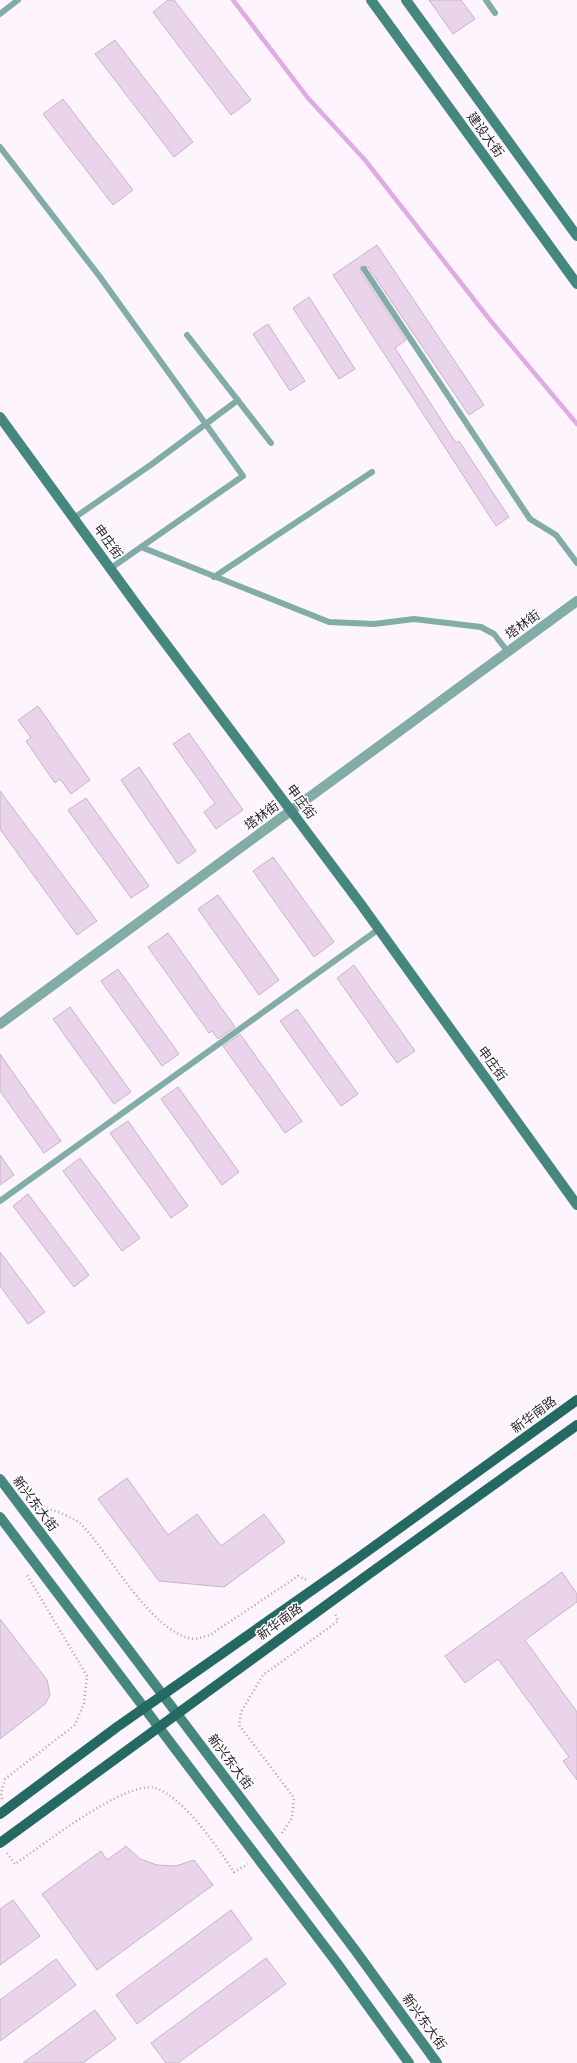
<svg xmlns="http://www.w3.org/2000/svg" width="577" height="2063" viewBox="0 0 577 2063" font-family="'Sofia Sans Condensed','Noto Sans SC',sans-serif">
<style>
.lines{fill:none;stroke-linecap:round;stroke-linejoin:round}
.stream{stroke:#e0aae5;stroke-width:4.5}
.building{fill:#e9d4eb;stroke:#c7b3c8}
.path{stroke:#a9a0aa;stroke-width:2.5;stroke-dasharray:1 3;stroke-linecap:butt}
.lane{stroke:#82aca6;stroke-width:6}
.street{stroke:#82aca6;stroke-width:10}
.secondary{stroke:#45867f;stroke-width:10}
.primary{stroke:#246962;stroke-width:10}
.labels{text-anchor:middle;dominant-baseline:central;stroke-width:3;stroke-linejoin:round;paint-order:stroke}
.street-label{font-size:13px;fill:#2b232c;stroke:#fff}
</style>
<rect width="100%" height="100%" fill="#fdf4fe"/>
<g class="lines">
<path class="stream" d="M233,0l75,98 57,62 125,160 87,104"/>
</g>
<path class="building" d="M168,0h6l77,100 -20,15 -78,-103z
M429,0h32l14,19 -22,15z
M115,40l78,102 -19,15 -79,-103z
M63,99l70,91 -20,15 -70,-91z
M377,245l107,160 -15,10 -101,-148 -7,-1 -1,5 46,69 -11,8 61,95 3,-2 50,76 -13,9 -163,-251z
M309,297l46,72 -16,10 -46,-71z
M268,324l37,57 -15,10 -37,-57z
M38,706l52,74 -19,14 -11,-15 -5,4 -29,-42 5,-3 -13,-18z
M189,733l54,77 -27,19 -12,-17 11,-9 -42,-59z
M139,767l57,84 -18,13 -57,-84z
M0,791l97,130 -20,14 -77,-106z
M86,798l63,88 -18,12 -63,-88z
M273,857l61,85 -20,15 -61,-86z
M218,895l61,85 -20,15 -61,-86z
M168,933l67,94 -17,12 -6,-8 -3,2 -61,-86z
M354,965l61,86 -18,12 -60,-85z
M118,969l61,85 -17,12 -61,-85z
M70,1007l61,85 -17,12 -61,-85z
M297,1009l61,85 -17,12 -61,-85z
M240,1034l62,87 -17,12 -62,-87z
M0,1054l61,87 -17,12 -44,-62z
M178,1087l61,85 -17,13 -61,-86z
M128,1121l60,85 -17,12 -61,-85z
M0,1155l14,20 -14,10z
M80,1158l60,80 -18,13 -59,-80z
M28,1194l61,81 -15,12 -61,-81z
M0,1252l45,60 -17,12 -28,-38z
M127,1478l41,57 29,-21 24,32 43,-32 21,28 -61,45 -65,-6 -61,-82z
M562,1572l15,22v8l-52,38 52,72v68l-14,-19 6,-4 -71,-98 -33,24 -20,-27z
M0,1619l47,61 3,15 -5,9 -45,35z
M126,1846l14,13 17,6 19,1 18,-6 19,25 -116,85 -55,-76 59,-43 6,9z
M13,1900l27,36 -40,29v-56z
M231,1910l21,29 -115,85 -21,-29z
M266,1958l20,26 -108,79h-12l-15,-20z
M56,1959l20,26 -76,56v-41z
M95,2010l21,29 -33,24h-60z"/>
<g class="lines">
<path class="path" d="M39,1510c2,0 6,-2 9,-1 5,0 30,11 33,15 28,29 68,104 108,114 7,2 14,-1 21,-3l88,-59 9,4
M2,1799l-1,-6 4,-14 70,-54 9,-22 3,-27 -60,-101
M282,1833l10,-15 2,-20 -55,-73 2,-13 22,-37 75,-54 -3,-8
M7,1853l8,11c27,-18 110,-84 140,-76 28,8 63,60 79,84l14,-8"/>
<path class="lane" d="M486,0l9,13
M0,14l18,-14
M0,147l100,130 143,199 -132,92
M364,269l166,250 26,16 21,28
M187,335l84,108
M74,518l78,-54 86,-64
M141,547l188,75 45,2 40,-5 67,8 13,7 14,18
M214,577l158,-105
M0,1201l379,-272"/>
<path class="street" d="M0,1024l577,-423"/>
<path class="secondary" d="M371,0l206,284
M406,0l171,236
M0,417l139,191 221,295 217,302
M0,1479l355,471 82,113
M0,1517l337,446 72,100"/>
<path class="primary" d="M0,1814l117,-87 241,-169 219,-158
M0,1843l369,-269 208,-149"/>
</g>
<g class="labels">
<g class="street-label">
<text transform="translate(485 135) rotate(54)">建设大街</text>
<text transform="translate(108 542) rotate(54)">申庄街</text>
<text transform="translate(523 625) rotate(-36)">塔林街</text>
<text transform="translate(301 802) rotate(53)">申庄街</text>
<text transform="translate(262 816) rotate(-36)">塔林街</text>
<text transform="translate(492 1064) rotate(54)">申庄街</text>
<text transform="translate(534 1415) rotate(-36)">新华南路</text>
<text transform="translate(35 1504) rotate(53)">新兴东大街</text>
<text transform="translate(280 1622) rotate(-36)">新华南路</text>
<text transform="translate(230 1762) rotate(53)">新兴东大街</text>
<text transform="translate(424 2022) rotate(54)">新兴东大街</text>
</g>
</g>
</svg>
